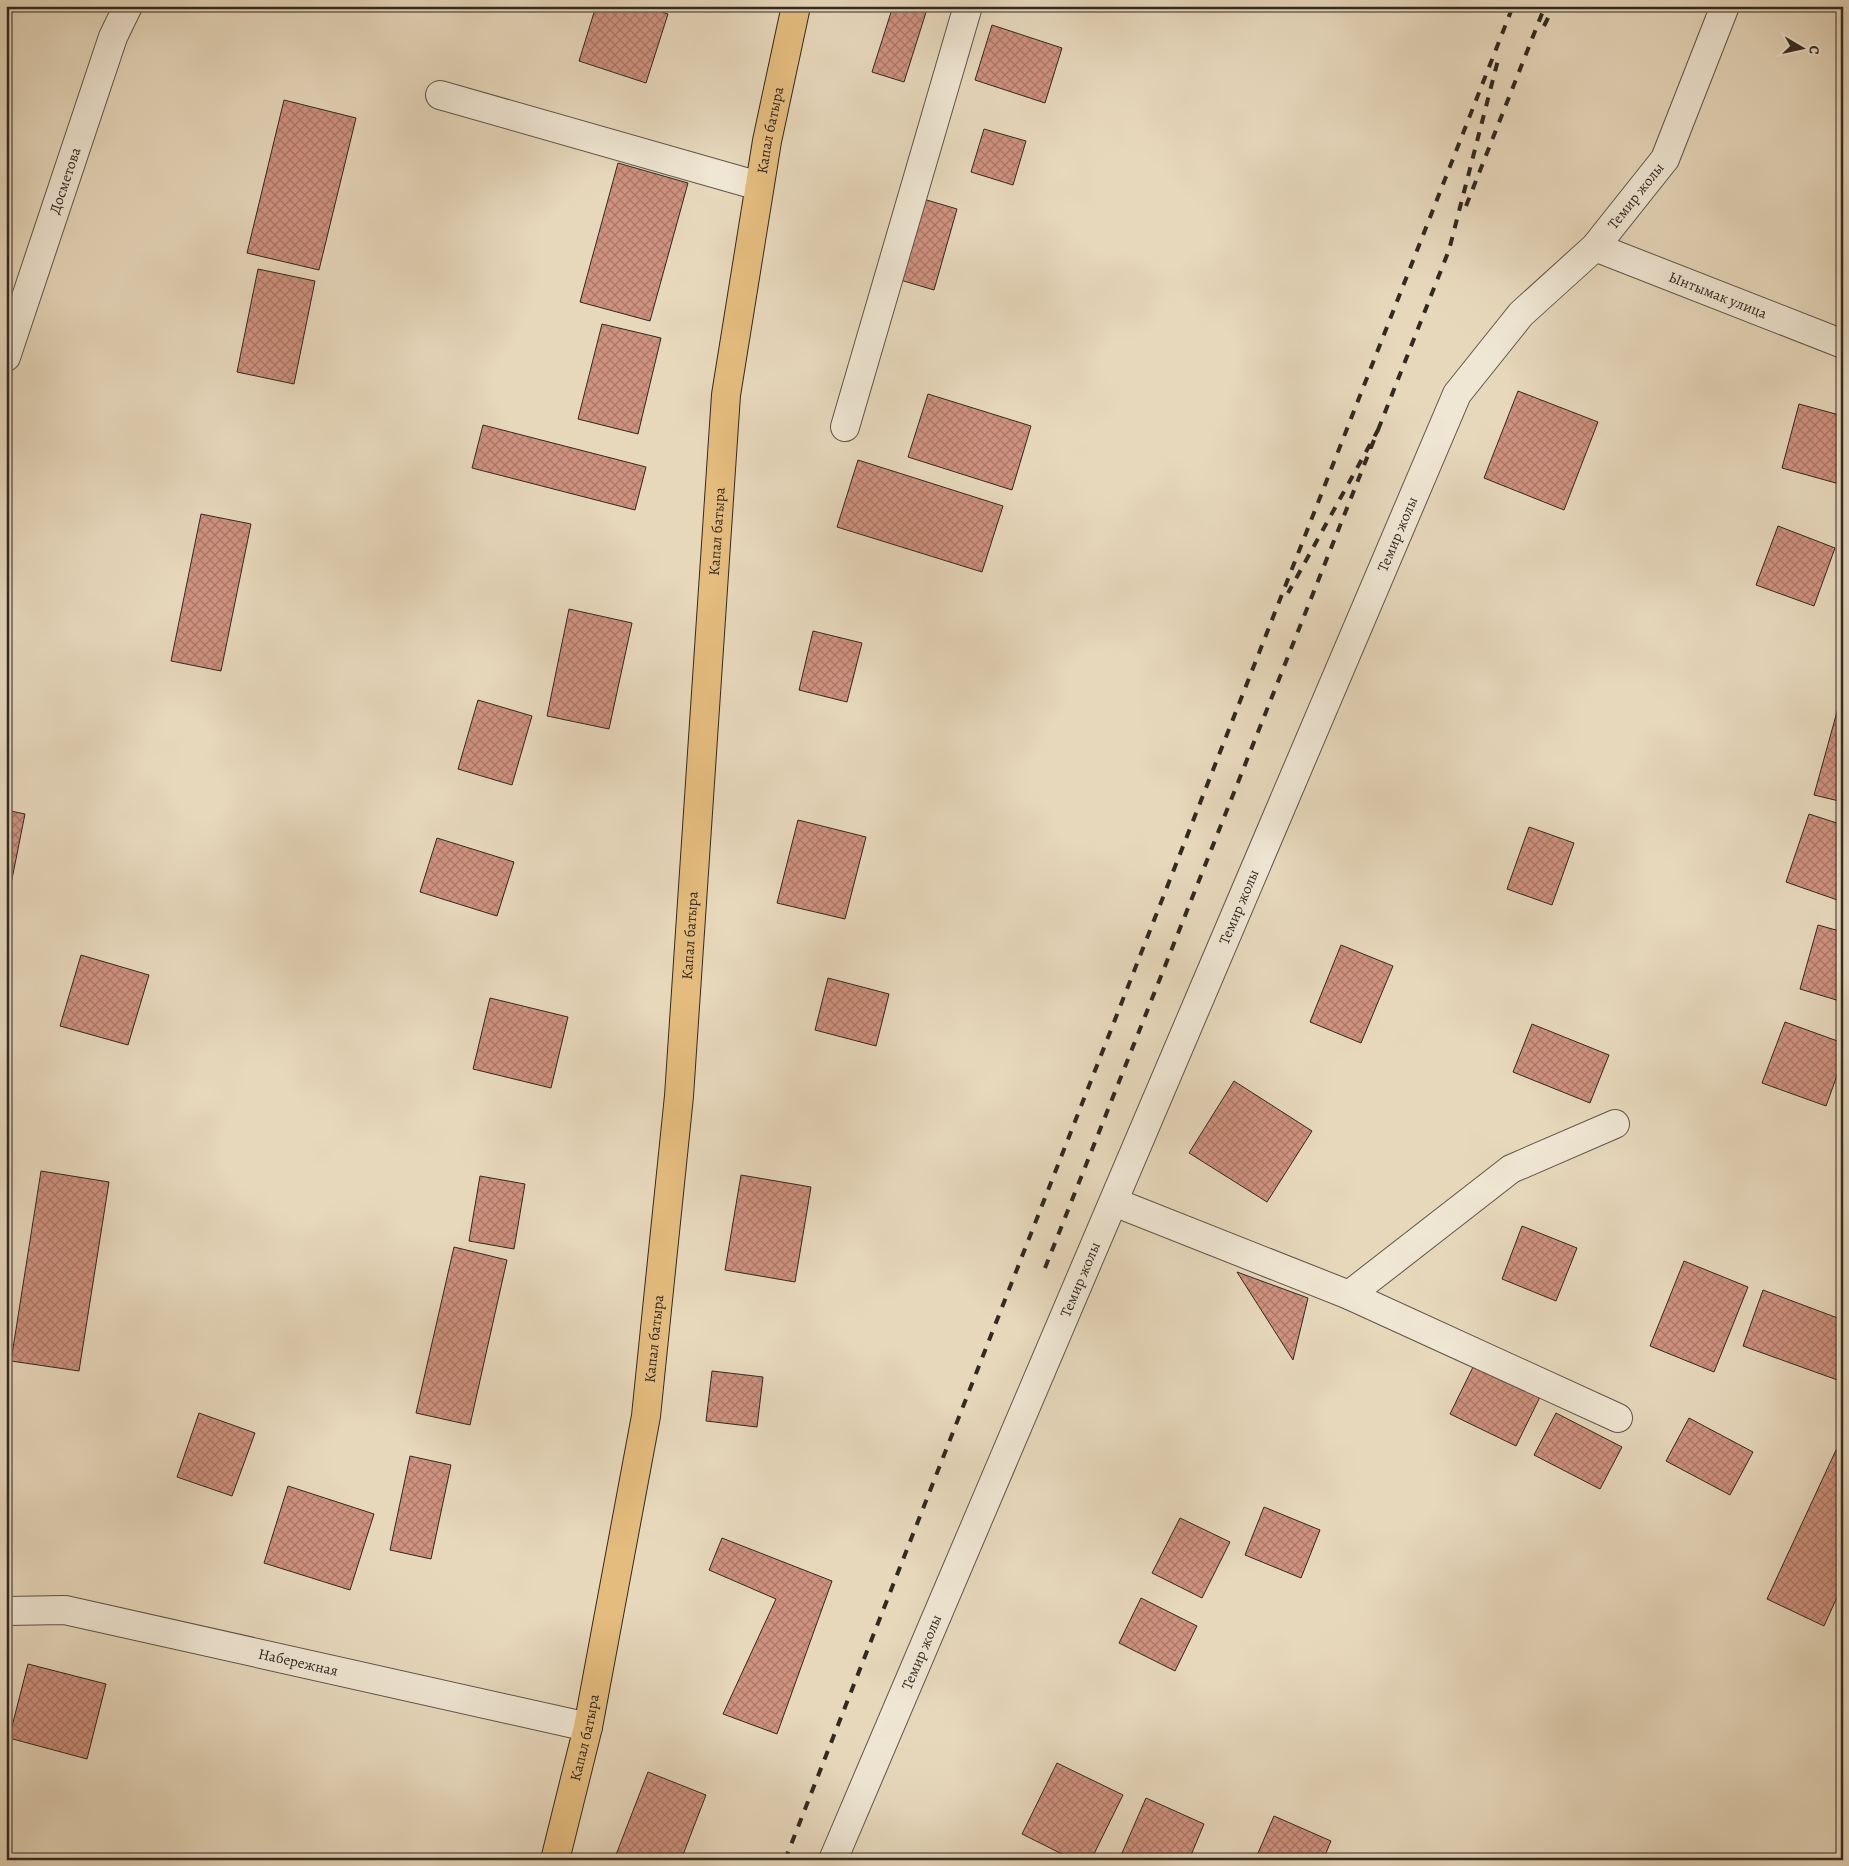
<svg xmlns="http://www.w3.org/2000/svg" width="1849" height="1866" viewBox="0 0 1849 1866" font-family="Alegreya,serif">
<style>
.building{fill:url(#building-cross-hatch);stroke:#322920}
.lines{fill:none;stroke-linecap:round;stroke-linejoin:round}
.minor-casing{stroke:#5f5547;stroke-width:30}
.major-casing{stroke:#322920;stroke-width:30}
.minor{stroke:#efe6d3;stroke-width:28}
.major{stroke:#e4bc7e;stroke-width:28}
.rail{stroke:#322920;stroke-width:4;stroke-dasharray:9 9;stroke-linecap:butt}
.labels{text-anchor:middle;dominant-baseline:central;stroke-width:4;stroke-linejoin:round;paint-order:stroke}
.street-label{font-size:15px;fill:#322920;stroke:#efe6d3}
</style>
<defs>
<pattern id="building-cross-hatch" width="8" height="8" patternUnits="userSpaceOnUse" patternTransform="scale(1.25)"><rect width="8" height="8" fill="#cf927f"/><path d="M0 0l8 8M0 8l8-8" fill="none" stroke="#a97768"/></pattern>
</defs>
<rect width="100%" height="100%" fill="#e7d8bc"/>
<filter id="stains"><feTurbulence type="fractalNoise" baseFrequency=".004" numOctaves="4"/><feColorMatrix values="0 0 0 0 .2 0 0 0 0 .09 0 0 0 0 .02 0 0 0 .5 -.17"/></filter>
<radialGradient id="worn" r=".72"><stop offset=".6" stop-color="#630" stop-opacity="0"/><stop offset="1" stop-color="#630" stop-opacity=".3"/></radialGradient>
<path class="building" d="M596,6h49l23,8 -22,69 -67,-22z
M893,6h35l-24,76 -32,-10z
M992,25l70,23 -17,55 -70,-23z
M284,100l72,18 -37,152 -72,-17z
M984,129l42,12 -13,44 -42,-13z
M618,163l70,20 -38,138 -70,-19z
M920,198l37,11 -23,81 -37,-11z
M258,269l57,12 -21,103 -57,-12z
M602,324l59,14 -23,96 -60,-15z
M1518,391l80,31 -34,88 -80,-32z
M928,394l103,32 -19,64 -104,-33z
M1799,404l44,12v69l-61,-17z
M483,425l163,42 -11,43 -163,-42z
M858,460l145,46 -21,66 -145,-45z
M201,514l50,10 -30,147 -50,-10z
M1778,526l57,22 -21,58 -58,-21z
M569,609l63,14 -23,106 -62,-13z
M813,631l49,12 -15,59 -48,-12z
M1843,690v112l-29,-7z
M478,700l54,16 -20,69 -54,-16z
M6,810l19,4 -17,85h-2z
M1809,814l34,11v77l-57,-20z
M798,820l68,17 -21,82 -68,-16z
M1529,827l45,16 -22,62 -45,-16z
M437,838l77,24 -17,54 -77,-24z
M1818,925l25,7v70l-43,-13z
M1341,945l52,21 -32,77 -51,-21z
M81,955l68,20 -21,70 -68,-19z
M828,978l61,16 -13,52 -61,-16z
M490,998l78,19 -17,71 -78,-19z
M1785,1022l58,21v16l-17,47 -64,-23z
M1532,1024l77,31 -19,48 -77,-31z
M1234,1081l78,50 -45,71 -78,-49z
M41,1171l68,11 -30,189 -68,-10z
M741,1175l70,12 -16,95 -70,-12z
M480,1176l45,8 -11,65 -45,-8z
M1522,1226l55,22 -21,53 -54,-22z
M454,1247l53,13 -37,165 -54,-12z
M1684,1261l64,26 -34,85 -64,-26z
M1237,1272l71,26 -15,62z
M1763,1290l80,30v62l-100,-36z
M1474,1365l66,32 -24,49 -66,-32z
M712,1371l51,6 -6,50 -51,-6z
M199,1413l56,20 -23,63 -55,-19z
M1556,1413l66,34 -22,42 -66,-34z
M1689,1418l64,34 -23,43 -64,-34z
M1836,1450l7,4v130l-19,42 -57,-27z
M410,1456l41,9 -20,94 -41,-9z
M288,1486l86,28 -24,76 -86,-27z
M1264,1507l56,23 -19,48 -56,-23z
M1180,1518l50,24 -28,56 -50,-25z
M722,1538l110,43 -55,153 -54,-20 53,-115 -67,-29z
M1141,1598l56,28 -22,45 -56,-28z
M28,1664l78,20 -19,75 -78,-21z
M1057,1763l66,32 -32,65h-17l-52,-26z
M648,1772l58,23 -25,65h-67z
M1146,1798l58,26 -15,36h-70z
M1274,1816l57,25 -8,19h-68z"/>
<g class="lines">
<g class="minor-casing">
<g id="minor">
<path d="M440,95l319,91"/>
<path id="s1" d="M1595,247l248,97"/>
<path id="s2" d="M6,357l107,-320 15,-31"/>
<path d="M845,427l123,-421"/>
<path d="M1114,1202l235,93 269,123"/>
<path d="M1349,1295l162,-126 104,-45"/>
<path id="s3" d="M6,1611l59,-1 523,117"/>
<path id="s4" d="M833,1860l624,-1466 64,-80 74,-67 70,-88 60,-153"/>
</g>
</g>
<g class="major-casing">
<g id="major">
<path id="s5" d="M555,1860l33,-133 58,-311 33,-320 47,-701 41,-254 29,-135"/>
</g>
</g>
<use href="#minor" class="minor"/>
<use href="#major" class="major"/>
<path class="rail" d="M1544,26l10,-20
M1466,206l79,-200
M1378,430l71,-180 49,-190
M1045,1268l333,-838 -90,163
M785,1860l728,-1854"/>
</g>
<g class="labels">
<g class="street-label">
<text stroke="none"><textPath href="#s5" startOffset="1746">Капал батыра</textPath></text>
<text stroke="none"><textPath href="#s2" startOffset="186">Досметова</textPath></text>
<text stroke="none"><textPath href="#s4" startOffset="1861">Темир жолы</textPath></text>
<text stroke="none"><textPath href="#s1" startOffset="132">Ынтымак улица</textPath></text>
<text stroke="none"><textPath href="#s5" startOffset="1341">Капал батыра</textPath></text>
<text stroke="none"><textPath href="#s4" startOffset="1441">Темир жолы</textPath></text>
<text stroke="none"><textPath href="#s4" startOffset="1036">Темир жолы</textPath></text>
<text stroke="none"><textPath href="#s5" startOffset="936">Капал батыра</textPath></text>
<text stroke="none"><textPath href="#s4" startOffset="631">Темир жолы</textPath></text>
<text stroke="none"><textPath href="#s5" startOffset="531">Капал батыра</textPath></text>
<text stroke="none"><textPath href="#s4" startOffset="226">Темир жолы</textPath></text>
<text stroke="none"><textPath href="#s3" startOffset="298">Набережная</textPath></text>
<text stroke="none"><textPath href="#s5" startOffset="126">Капал батыра</textPath></text>
</g>
</g>
<rect width="1849" height="1866" fill="none" stroke="#e7d8bc" stroke-width="25"/>
<rect x="8" y="8" width="1834" height="1851" fill="none" stroke="#322920" stroke-width="2.5"/>
<rect x="12" y="12" width="1824" height="1841" fill="none" stroke="#322920"/>
<g transform="translate(1802 48) rotate(99)" stroke="#efe6d3" stroke-width="4" paint-order="stroke">
<path d="M0-4L9 19L0 12L-9 19Z" fill="#322920"/>
<text y="-8" font-size="14" font-weight="bold" text-anchor="middle" fill="#322920">С</text>
</g>
<rect width="100%" height="100%" filter="url(#stains)"/>
<rect width="100%" height="100%" fill="url(#worn)"/>
</svg>
